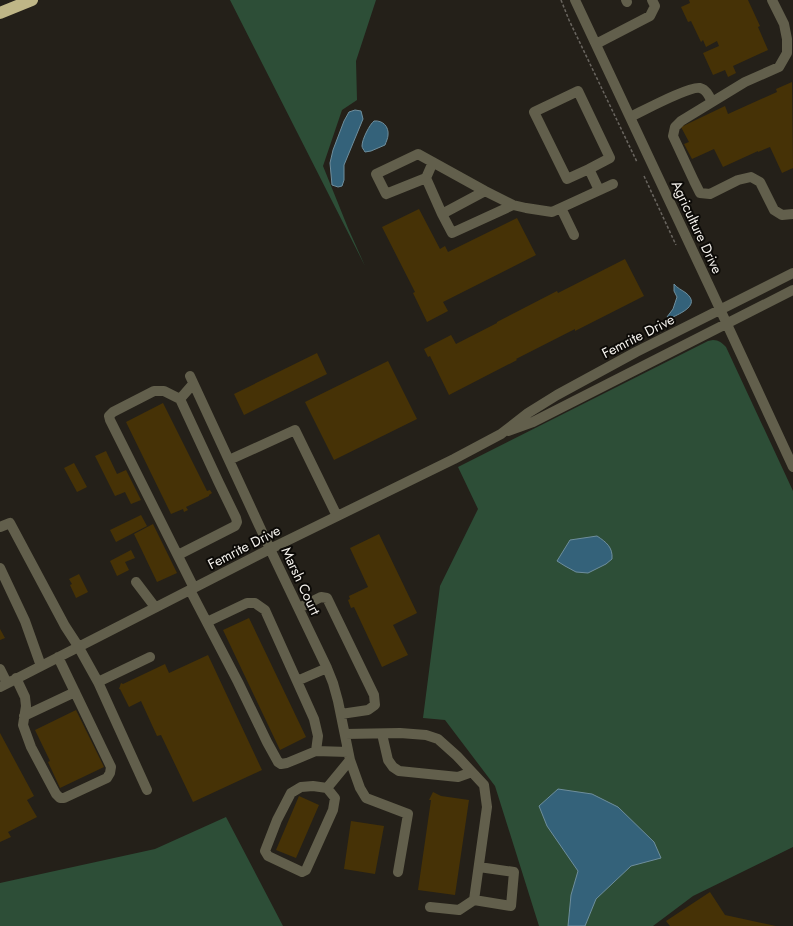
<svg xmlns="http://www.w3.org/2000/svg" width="793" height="926" viewBox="0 0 793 926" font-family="Jost,sans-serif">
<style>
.green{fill:#2d4e37}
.water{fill:#34627a;stroke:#6e8e9d}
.building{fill:#463206}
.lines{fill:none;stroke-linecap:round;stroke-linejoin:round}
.path{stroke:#6a6660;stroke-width:1.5;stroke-dasharray:3 2;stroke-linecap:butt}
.minor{stroke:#625f4c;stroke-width:10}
.highway{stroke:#bfb687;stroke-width:12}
.labels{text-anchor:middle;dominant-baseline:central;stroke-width:4;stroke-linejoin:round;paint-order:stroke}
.street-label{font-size:14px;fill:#f6f3ee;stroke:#0c0a07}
</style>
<rect width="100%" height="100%" fill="#242019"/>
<path class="green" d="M230,0h146l-20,61 1,39 -15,10 -19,56 25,62 17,38z
M713,340c6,0 9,3 13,7l67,144v356l-100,49 -40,30h-114l-44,-140 -50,-66 -22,-2 17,-132 38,-77 -20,-42 250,-126z
M226,817l57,109h-283v-43l155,-34z"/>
<path class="water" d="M355,110l6,1 2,8 -19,46v15l-2,6 -4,1 -6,-2 -2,-22 3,-13 11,-29 5,-9z
M374,121c9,-1 15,6 14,14 0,3 -2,7 -3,10l-14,6 -6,1c-1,-2 -3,-4 -3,-6 0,-7 8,-22 12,-25z
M674,284c3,4 8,6 12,9 15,12 -5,20 -15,25l-4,-1 6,-8 4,-12 -3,-6z
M597,536c9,6 16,11 15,23l-6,5 -18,9 -12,-1 -11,-6 -8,-5 13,-21z
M558,789l34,5 26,13 36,35 7,16 -30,8 -35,33 -11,27h-17l3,-31 7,-24 -31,-45 -8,-20z"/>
<path class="building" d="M689,0h59l12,26 -2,1 10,23 -35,16 3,7 -8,4 -3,-7 -12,5 -10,-22 16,-7 -2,-5 -11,6 -3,-7 -2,2 -10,-21 -3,1 -7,-15 9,-4z
M792,82l1,86 -11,5 -12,-26 -12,5v-1l-35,16 -9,-18 -22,10 -8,-15 5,-2 -8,-15 44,-21 3,8 49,-22 -1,-3z
M419,209l21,40 5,-3 3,6 69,-34 19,37 -93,47 5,9 -21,11 -14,-29 2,-1 -33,-65z
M625,259l19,37 -69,35v-2l-59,30 1,1 -68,35 -19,-39 -2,1 -4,-8 27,-14 5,9 41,-21v-1l60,-31 1,2z
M317,353l10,21 -83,41 -10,-21z
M388,361l29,58 -83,41 -29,-58z
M163,403l44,88 3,-1 2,3 -3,2v1l-23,11 2,3 -4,2 -1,-3 -12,5 -45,-92z
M106,451l11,23 9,-4 15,30 -10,4 -6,-12 -10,4 -20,-40z
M74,463l13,24 -10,5 -13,-24z
M141,515l6,11 -31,16 -6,-12z
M153,524l24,49 -20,9 -23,-48z
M379,534l38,79 -24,12 15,30 -26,12 -28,-60 -3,1 -3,-8 2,-1 -1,-3 19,-9 -18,-39z
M131,550l4,8 -10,4 4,8 -12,6 -7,-15z
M79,574l9,18 -12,6 -6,-13 2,-1 -3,-5z
M249,618l57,119 -26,13 -57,-120z
M0,629l5,9 -5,2z
M208,655l54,115 -69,32 -32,-67 -4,1 -16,-35 -12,6 -9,-18h-1l2,-6 2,1 42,-20 4,9z
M76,710l28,57 -44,21 -12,-26 2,-1 -15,-31z
M0,733l34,63 -7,4 10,17 -29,15 3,5 -11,5z
M433,792l8,4 28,4 -14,95 -37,-5 13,-90h-2z
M299,796l20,9 -23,53 -20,-8z
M351,821l33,5 -9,48 -31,-5z
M710,892l15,23 51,11h-106l-4,-5z"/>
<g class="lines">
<path class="path" d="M561,0l8,20 68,142
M644,176l32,69"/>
<path class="minor" d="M575,0l138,294 80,173
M626,0l1,2
M772,0l12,24 3,15v14l-8,14 -34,15 -64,39 -6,6 -2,9 21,45 6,12 10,1 28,-14 13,-3 9,5 14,28 8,5 11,-1
M596,44l54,-28 5,-10 -3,-6
M630,117c13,-6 59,-31 70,-29 7,2 9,8 12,14
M433,162l-7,16 -40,16 -10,-20 42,-20 67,37 28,14 13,3 26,4 61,-28
M589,169l21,-11 -32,-67 -44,21 33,67 22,-10 10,21
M426,178l16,36 10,19 61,-28
M561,208l13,27
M442,214l43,-23
M190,376l80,173 57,119 6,15 5,18 12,59 10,28 6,10 42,16 -10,58
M193,384l-13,15 -16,-8h-10l-41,21 -4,4 1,4 84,168
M508,431l25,-9 260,-132
M229,460l66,-30 42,86
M0,527l10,-4 55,103 13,20 20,36 49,108
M178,555l57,-29 2,-4 -1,-4 -17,-35 -39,-84
M0,568l25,53 16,45
M136,582l19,25
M190,590l48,92 29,60 11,20 3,2 6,-1 29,-12 32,1
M299,608l22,-11 6,1 47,97 1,10 -7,5 -27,4
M207,622l40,-19h8l10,7 49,109 4,17 -2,15
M0,669l7,14
M16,678l9,19 1,9 -3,19 8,22 25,47 4,4h4l43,-20 3,-5 1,-6 -53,-110
M297,681l30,-13
M98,682l52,-25
M0,687l270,-138 184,-90 47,-25 27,-21 29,-18 79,-43 157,-79
M24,716l51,-24
M345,734l55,-1 26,2 12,4 19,17 27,29 3,22 -13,93 -15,10 -29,-3
M382,734l6,26 5,7 6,4 59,6 14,-5
M327,788l8,10 -2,12 -27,60 -4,2 -34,-16 -3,-5 12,-31 14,-27 10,-6 12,-1 14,2 23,-28
M474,900l37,6 3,-34 -35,-5"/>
<path class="highway" d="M0,13l32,-13"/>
</g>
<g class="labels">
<g class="street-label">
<text transform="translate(697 227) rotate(65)">Agriculture Drive</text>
<text transform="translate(638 336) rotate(-27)">Femrite Drive</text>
<text transform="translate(244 547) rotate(-27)">Femrite Drive</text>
<text transform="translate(301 581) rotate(65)">Marsh Court</text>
</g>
</g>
</svg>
